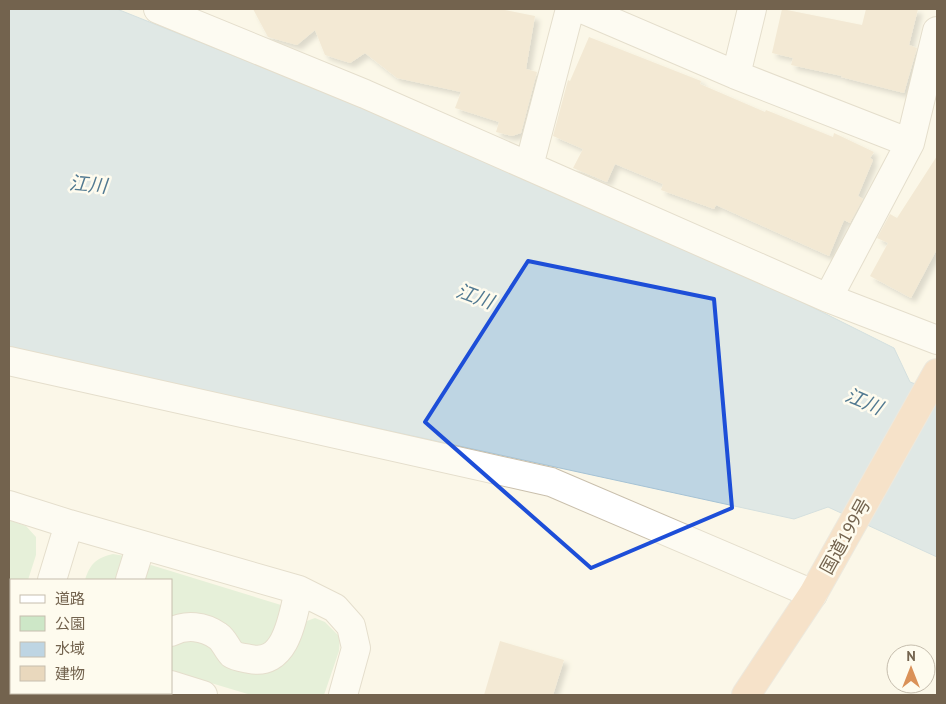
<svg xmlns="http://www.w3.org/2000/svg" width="946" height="704" viewBox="0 0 946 704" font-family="'PT Sans','Noto Sans JP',sans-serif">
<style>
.green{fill:#cde7c7}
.water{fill:#bed5e3;stroke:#a5c2d4}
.building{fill:#e9d8bd;filter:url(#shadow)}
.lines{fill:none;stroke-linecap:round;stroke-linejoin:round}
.minor-casing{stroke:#c9bfac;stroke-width:30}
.highway-casing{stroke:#dbd6d1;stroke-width:30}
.minor{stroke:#fff;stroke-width:28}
.highway{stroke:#efc8a5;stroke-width:28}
.marked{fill:none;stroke:#1d4ed8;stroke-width:4;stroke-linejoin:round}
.labels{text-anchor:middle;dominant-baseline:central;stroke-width:5;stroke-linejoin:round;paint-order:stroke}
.street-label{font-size:18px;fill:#73634e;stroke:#fefbee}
.water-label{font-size:19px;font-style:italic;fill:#517991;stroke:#fefbee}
</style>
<defs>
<filter id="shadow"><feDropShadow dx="4.5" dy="4.5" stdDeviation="2.5" flood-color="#0004"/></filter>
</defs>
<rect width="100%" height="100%" fill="#fbf7e8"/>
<path class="green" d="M9,520l17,6 10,11v18l-8,25h-17v6h-2z
M113,554l12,2 -1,24h-39c5,-16 11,-22 28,-26z
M151,565l130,40 3,12 -9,23 -25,12 -79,-32v-40h-32l3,-10z
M315,618l10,4 15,15 -1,14 -15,44h-73l-80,-24v-29l10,-3 28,2 26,27 69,-46z"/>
<path class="water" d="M9,9h108l210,84 375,159 192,96 16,34 27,10v165l-109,-50 -34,12 -785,-171z"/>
<path class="building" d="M253,9h247l35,7 -9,53 11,3 -16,61 -9,3 -16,-4 3,-10 -44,-14 6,-16 -64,-14 -32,-25 -15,10 -25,-8 -10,-25 -18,15 -29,-8z
M782,9l80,16 4,-16h52l-9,36 8,3 -13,45 -63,-16 1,-1 -51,-11 2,-7 -21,-5z
M589,37l112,44 -1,3 65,28 1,-2 67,27 1,-4 40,19 -4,6 3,2 -15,36 5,3 -13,24 -6,-3 -15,36 -113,-51 -2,4 -53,-19 2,-6 -48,-20 -8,18 -34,-14 10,-19 -30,-13 15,-56 2,1z
M937,156v93l-26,49 -41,-22 18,-33 -11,-5 13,-24 7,4z
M500,641l64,19 -11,35h-69z"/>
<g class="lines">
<g class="minor-casing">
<path id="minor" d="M158,9l207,85 463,204 109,42
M582,9l154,66 174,68
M736,75l16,-66
M529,166l41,-157
M828,298l82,-155 27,-112
M9,361l542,121 262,112
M9,505l60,19 230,66 36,18 16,18 5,22 -13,47
M52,580l17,-56
M130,580l11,-35
M171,632c15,-8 33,-6 47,4 6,4 9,13 14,18 4,3 13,4 18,5 37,8 43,-44 49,-69
M9,634l2,1
M171,685l32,10
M17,695l1,-2
M88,695l1,-2"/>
</g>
<g class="highway-casing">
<path id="highway" d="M746,695l67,-101 124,-221"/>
</g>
<use href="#minor" class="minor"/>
<use href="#highway" class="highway"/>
</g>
<path d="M0 0H946V704H0ZM528,261l186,38 18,209 -141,60 -166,-146z" fill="#fbf7e8" fill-opacity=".55" fill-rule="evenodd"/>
<path class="marked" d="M528,261l186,38 18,209 -141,60 -166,-146z"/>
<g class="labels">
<g class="street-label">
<text transform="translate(845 536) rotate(-61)">国道199号</text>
</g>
<g class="water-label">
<text transform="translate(88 184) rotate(5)">江川</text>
<text transform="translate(475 296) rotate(20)">江川</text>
<text transform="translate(864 401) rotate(23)">江川</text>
</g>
</g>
<rect width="946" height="704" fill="none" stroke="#73634e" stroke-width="20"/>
<rect x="10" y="579" width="162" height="115" fill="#fefbee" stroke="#c6beae"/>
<rect x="20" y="595" width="25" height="8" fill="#ffffff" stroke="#c6beae"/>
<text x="55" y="604" font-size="15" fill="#73634e">道路</text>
<rect x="20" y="616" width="25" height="15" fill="#cde7c7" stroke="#c6beae"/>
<text x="55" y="629" font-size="15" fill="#73634e">公園</text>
<rect x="20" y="642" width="25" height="15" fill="#bed5e3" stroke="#c6beae"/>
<text x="55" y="654" font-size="15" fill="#73634e">水域</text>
<rect x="20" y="666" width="25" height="15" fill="#e9d8bd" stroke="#c6beae"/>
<text x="55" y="679" font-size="15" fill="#73634e">建物</text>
<g transform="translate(911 669)"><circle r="24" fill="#fefbee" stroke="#c6beae"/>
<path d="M0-4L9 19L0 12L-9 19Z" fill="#da9158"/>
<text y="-8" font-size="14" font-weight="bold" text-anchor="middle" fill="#73634e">N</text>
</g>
</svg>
